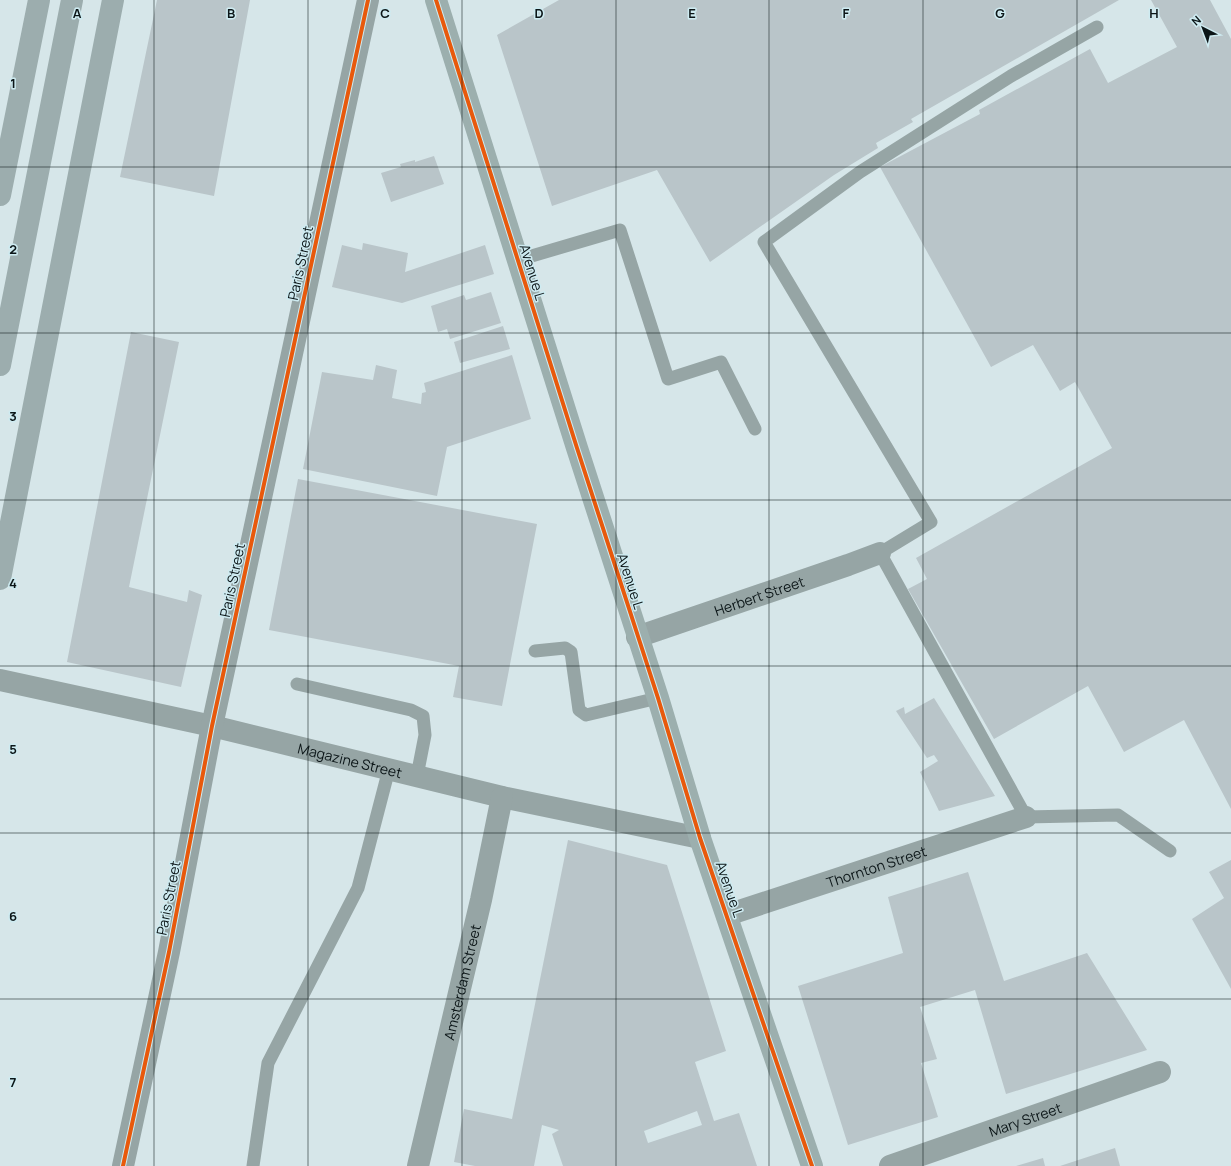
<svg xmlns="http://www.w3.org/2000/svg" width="1231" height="1166" viewBox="0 0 1231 1166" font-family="Manrope,sans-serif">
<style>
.building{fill:#b9c5c9;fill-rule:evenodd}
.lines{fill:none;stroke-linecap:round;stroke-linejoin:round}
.lane{stroke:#96a5a5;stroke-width:13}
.street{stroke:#96a5a5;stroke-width:22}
.secondary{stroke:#9cafae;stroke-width:22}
.highway{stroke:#9cadae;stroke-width:22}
.cycleway-casing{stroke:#ceebf1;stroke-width:6}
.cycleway{stroke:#e8590c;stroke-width:4}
.grid{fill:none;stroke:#0b1517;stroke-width:1;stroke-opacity:0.55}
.labels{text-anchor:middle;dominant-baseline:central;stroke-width:3;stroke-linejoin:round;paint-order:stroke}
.street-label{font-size:14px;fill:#0b1517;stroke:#ceebf1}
.grid-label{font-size:13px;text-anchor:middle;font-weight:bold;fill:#0b1517;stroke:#ceebf1;stroke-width:3;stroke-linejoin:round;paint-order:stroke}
</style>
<rect width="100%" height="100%" fill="#d6e6e9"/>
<path class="building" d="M157,0h93l-36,196 -94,-19z
M559,0h560l-208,119 2,3 -37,21 2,5 -44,27 -124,87 -53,-92 -105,36 -55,-171z
M1151,0h59l21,39v770l-47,-89 -60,32 -36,-66 -94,53 -86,-150 19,-10 -11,-21 196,-110 -37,-66 -15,9 -27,-46 -42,22 -111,-200 100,-53 -1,-4 111,-61 18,34 69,-36z
M434,156l10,28 -53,18 -10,-29 20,-6 -1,-3 15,-4v2z
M363,243l45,10 -3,19 80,-27 9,29 -92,29 -70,-16 10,-42 20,5z
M491,292l10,31 -51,16 -3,-10 -9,3 -7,-26 33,-11 2,5z
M503,326l7,23 -50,14 -6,-21z
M131,332l48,10 -50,245 58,15 2,-12 13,5 -21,92 -114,-25z
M512,355l19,64 -84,28 -10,49 -134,-27 19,-97 51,8 3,-15 21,5 -5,28 29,6 1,-11 4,-1 -2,-9z
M298,479l239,45 -35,182 -49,-9 6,-31 -190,-36z
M934,698l61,98 -56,15 -19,-39 18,-11 -4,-6 -7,3 -31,-47 8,-4 1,7z
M568,840l99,25 59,186 -31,11 19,59 25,-8 18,53h-194l-11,-32 7,-4 -17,-5 -8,41h-59l-21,-4 10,-53 48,10zM697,1111l5,14 -54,18 -4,-12z
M1231,860v129l-39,-70 32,-21 -15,-26z
M968,872l36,109 83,-28 60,97 -141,44 -31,-104 -55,17 17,52 -16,4 17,54 -90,28 -50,-159 105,-33 -15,-56z
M1115,1148l5,18h-60z
M1043,1158l2,8h-29z"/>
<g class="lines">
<path class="lane" d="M1097,27l-86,49 -151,96 -96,70 167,280 -51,31 146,264 92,-2 52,36
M518,260l102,-30 48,149 53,-17 34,67
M535,651l30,-3 6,4 8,58 7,5 72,-17
M297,684l114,26 12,6 2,19 -8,41
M253,1166l15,-103 90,-175 31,-119"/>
<g class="street">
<path id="s1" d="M637,637l211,-72 32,-12"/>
<path id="s2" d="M0,680l212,46 290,71 198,41"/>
<path id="s3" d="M727,915l299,-98"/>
<path d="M123,1166l46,-214 43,-226 156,-726"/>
<path id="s4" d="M418,1166l63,-266 21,-103"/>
<path id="s5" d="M890,1166l270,-94"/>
</g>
<path class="secondary" d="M436,0l141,448 81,250 42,140 112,328"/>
<path class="highway" d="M0,195l39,-195
M0,365l72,-365
M0,579l113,-579"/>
<g class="cycleway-casing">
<path id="cycleway" d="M436,0l141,448 81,250 42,140 112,328
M123,1166l46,-214 43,-226 156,-726"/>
</g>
<use href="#cycleway" class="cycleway"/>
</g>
<path class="grid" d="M154,0v1166M308,0v1166M462,0v1166M616,0v1166M769,0v1166M923,0v1166M1077,0v1166M0,167h1231M0,333h1231M0,500h1231M0,666h1231M0,833h1231M0,999h1231"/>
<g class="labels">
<g class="street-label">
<text transform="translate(300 263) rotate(-78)">Paris Street</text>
<text transform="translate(533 272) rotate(73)">Avenue L</text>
<text transform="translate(232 580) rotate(-78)">Paris Street</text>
<text transform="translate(631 581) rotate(72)">Avenue L</text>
<text stroke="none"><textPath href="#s1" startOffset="129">Herbert Street</textPath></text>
<text stroke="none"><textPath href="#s2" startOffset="359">Magazine Street</textPath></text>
<text stroke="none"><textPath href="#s3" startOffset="157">Thornton Street</textPath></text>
<text transform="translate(730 889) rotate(71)">Avenue L</text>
<text transform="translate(168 898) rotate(-79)">Paris Street</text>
<text stroke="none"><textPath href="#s4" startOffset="189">Amsterdam Street</textPath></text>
<text stroke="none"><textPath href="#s5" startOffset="143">Mary Street</textPath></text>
</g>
</g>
<g class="grid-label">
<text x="77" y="18">A</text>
<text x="231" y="18">B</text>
<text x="385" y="18">C</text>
<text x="539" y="18">D</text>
<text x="692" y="18">E</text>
<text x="846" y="18">F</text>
<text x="1000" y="18">G</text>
<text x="1154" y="18">H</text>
<text x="13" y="88">1</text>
<text x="13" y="254">2</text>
<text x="13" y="421">3</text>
<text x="13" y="588">4</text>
<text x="13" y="754">5</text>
<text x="13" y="921">6</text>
<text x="13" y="1087">7</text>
</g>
<g transform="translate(1203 28) rotate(318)" stroke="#ceebf1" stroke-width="3" paint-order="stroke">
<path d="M0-3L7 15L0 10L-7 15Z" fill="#0b1517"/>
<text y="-6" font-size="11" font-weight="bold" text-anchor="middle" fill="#0b1517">N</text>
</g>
</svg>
